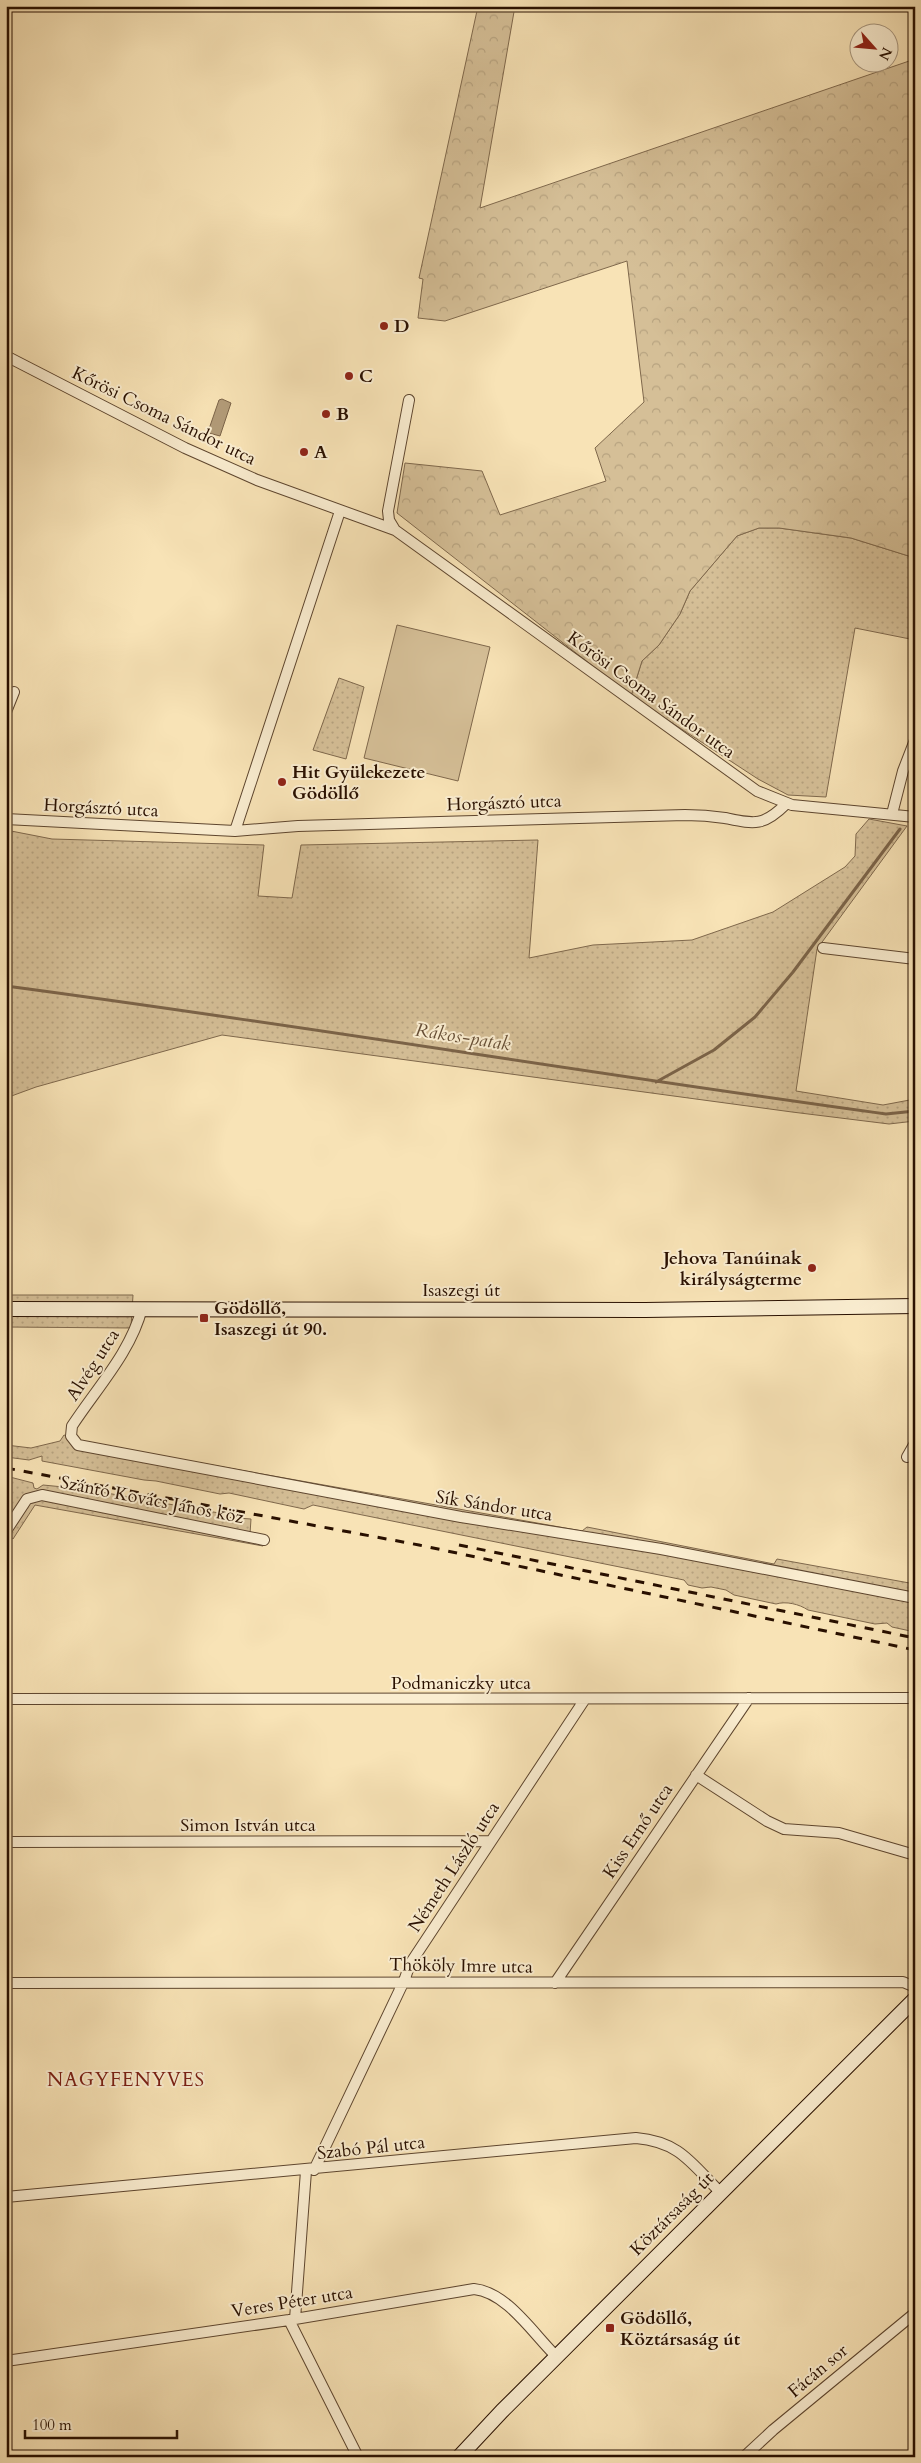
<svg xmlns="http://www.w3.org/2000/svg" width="921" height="2463" viewBox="0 0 921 2463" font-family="Cardo,serif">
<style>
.green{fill:url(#green-dots);stroke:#7f684c}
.forest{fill:url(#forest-crowns);stroke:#7f684c}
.pitch{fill:#d5bf97;stroke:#7f684c}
.water{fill:#b29b78;stroke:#7b6348}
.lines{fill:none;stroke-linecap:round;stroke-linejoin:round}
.stream{stroke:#7b6348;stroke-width:3}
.minor-casing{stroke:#5d452e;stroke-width:12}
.secondary-casing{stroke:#291000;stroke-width:16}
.minor{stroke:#faedd0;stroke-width:10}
.secondary{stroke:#faedd0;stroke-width:14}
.rail{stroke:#291000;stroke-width:3;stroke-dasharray:9 9;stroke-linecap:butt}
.poi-dot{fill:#8f2418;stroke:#faedd0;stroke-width:2}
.labels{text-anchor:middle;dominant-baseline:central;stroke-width:4;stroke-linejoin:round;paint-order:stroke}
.poi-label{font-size:18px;font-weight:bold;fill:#291000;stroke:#faedd0;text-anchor:start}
.street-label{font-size:18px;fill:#291000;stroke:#faedd0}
.water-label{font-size:19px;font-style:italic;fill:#674f36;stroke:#faedd0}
.neighbourhood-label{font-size:19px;letter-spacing:1px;fill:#7a1f14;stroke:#faedd0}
</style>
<defs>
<pattern id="green-dots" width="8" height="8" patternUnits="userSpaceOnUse" patternTransform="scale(1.25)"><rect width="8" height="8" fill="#d5bf97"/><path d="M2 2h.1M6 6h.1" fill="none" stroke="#b7a380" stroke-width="1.8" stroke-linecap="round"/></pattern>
<pattern id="forest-crowns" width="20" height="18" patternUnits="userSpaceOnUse" patternTransform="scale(1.25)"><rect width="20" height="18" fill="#d5bf97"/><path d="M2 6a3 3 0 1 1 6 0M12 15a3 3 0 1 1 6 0" fill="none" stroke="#b7a380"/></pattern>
</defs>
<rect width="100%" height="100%" fill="#f8e3b6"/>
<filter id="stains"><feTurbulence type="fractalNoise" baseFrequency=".004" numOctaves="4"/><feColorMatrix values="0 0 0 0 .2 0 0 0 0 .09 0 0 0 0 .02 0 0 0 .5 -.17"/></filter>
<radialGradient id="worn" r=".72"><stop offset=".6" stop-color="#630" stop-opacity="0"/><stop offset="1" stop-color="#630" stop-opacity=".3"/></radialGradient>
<path class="green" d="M759,528h20l72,10 64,20v82l-60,-12 -29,169 -38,-2 -30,-16 -127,-83 11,-35 17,-16 21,-31 10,-23 47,-55z
M339,678l25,9 -18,72 -33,-9z
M869,819l38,7 -90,123 -21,142 87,14 32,-6v22l-26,3 -97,-12 -570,-77 -186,52 -30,11v-268l46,9 212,6 -6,51 34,2 9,-53 237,-5 -9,118 64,-13 99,-5 81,-28 72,-45 10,-11 1,-22z
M6,1295h127l-2,33 -125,-1z
M64,1435l24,8 494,88 5,-4 187,37 3,-5 138,25v48l-23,-5 -5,-4 -12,1 -67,-14c-9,-6 -22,-9 -32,-6l-42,-9 -8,-5 -15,-3 -9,1 -14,-3 -4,-5 -371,-75 -9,4 -75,-16 -9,1 -64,-13 -12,-1 -102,-19v-5l-13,4 -23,-3v-12l25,3 29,-7z
M6,1476l27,7 1,5 3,1 6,-4 41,4 135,24 5,4 27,2 -1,15 16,4 -3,8 -228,-41 -22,34 -7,-5z"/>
<path class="forest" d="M478,6h37l-35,202 435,-149v499l-64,-20 -72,-10h-20l-22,8 -47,55 -10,23 -21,31 -17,16 -11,35 -234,-183 8,-50 77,8 18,44 106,-34 -11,-33 49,-46 -17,-141 -182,60 -27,-3 5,-39 -4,-1z"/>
<path class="pitch" d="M397,625l93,22 -32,134 -94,-23z"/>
<path class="water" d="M222,399l9,4 -11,33 -11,-3v-4l10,-29z"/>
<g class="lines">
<path class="stream" d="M6,986c294,39 586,88 880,128l29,-3
M656,1082l58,-32 41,-33 38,-45 107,-143"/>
<g class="minor-casing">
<path id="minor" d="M6,356l179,92 72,32 138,50 362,261 35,14 123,12
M395,530l-6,-10 -1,-9 21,-111
M6,712l8,-20
M892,814l11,-43 12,-31
M6,819l229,12 63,-5 387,-11c13,0 27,1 40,3 29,6 38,9 61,-14
M235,831l105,-320
M823,948l92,11
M142,1308c-11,44 -46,81 -70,118l-1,10 7,9 383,72 200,32 254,49
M907,1457l8,-14
M6,1531l21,-32 15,-4 222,45
M6,1699l909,-1
M696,1775l71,46 17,8 55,4 76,22
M6,1842l484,-1
M6,1983l897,-1 12,5
M555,1983l194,-285
M314,2170l90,-189 6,-17 175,-265
M6,2197l630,-59c44,4 55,25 84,54
M295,2319l11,-148
M289,2320l69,137
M6,2361l283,-41 185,-31c33,3 60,46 83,68
M744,2457l29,-27 142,-117"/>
</g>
<g class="secondary-casing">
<path id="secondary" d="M6,1309l639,1 270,-4
M459,2457l43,-46 413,-412"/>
</g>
<use href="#minor" class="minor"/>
<use href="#secondary" class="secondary"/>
<path class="rail" d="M6,1468l413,77 496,105
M459,1545l456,93"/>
</g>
<g class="poi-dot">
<circle cx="384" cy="326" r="5"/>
<circle cx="349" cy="376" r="5"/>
<circle cx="326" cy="414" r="5"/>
<circle cx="304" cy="452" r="5"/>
<circle cx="282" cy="782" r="5"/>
<circle cx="812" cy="1268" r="5"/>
<rect x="199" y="1313" width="10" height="10" rx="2.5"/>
<rect x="605" y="2323" width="10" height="10" rx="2.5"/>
</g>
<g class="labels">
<g class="poi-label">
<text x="394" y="326">D</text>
<text x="359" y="376">C</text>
<text x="336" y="414">B</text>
<text x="314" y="452">A</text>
<text x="292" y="772">Hit Gyülekezete<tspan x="292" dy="21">Gödöllő</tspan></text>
<text x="802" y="1258" text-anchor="end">Jehova Tanúinak<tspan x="802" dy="21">királyságterme</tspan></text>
<text x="214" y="1308">Gödöllő,<tspan x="214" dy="21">Isaszegi út 90.</tspan></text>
<text x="620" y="2318">Gödöllő,<tspan x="620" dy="21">Köztársaság út</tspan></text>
</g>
<g class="street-label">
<text transform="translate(164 416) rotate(26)">Kőrösi Csoma Sándor utca</text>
<text transform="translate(651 695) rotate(36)">Kőrösi Csoma Sándor utca</text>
<text transform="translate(504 803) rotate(-2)">Horgásztó utca</text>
<text transform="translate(101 808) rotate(3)">Horgásztó utca</text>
<text x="461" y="1290">Isaszegi út</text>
<text transform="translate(93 1365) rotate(-57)">Alvég utca</text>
<text transform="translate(152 1500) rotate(11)">Szántó Kovács János köz</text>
<text transform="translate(494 1506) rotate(9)">Sík Sándor utca</text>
<text x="461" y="1683">Podmaniczky utca</text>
<text x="248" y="1825">Simon István utca</text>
<text transform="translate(638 1831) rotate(-56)">Kiss Ernő utca</text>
<text transform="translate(454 1867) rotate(-57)">Németh László utca</text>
<text transform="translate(461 1966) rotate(1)">Thököly Imre utca</text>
<text transform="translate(371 2148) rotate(-6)">Szabó Pál utca</text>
<text transform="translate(672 2214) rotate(-45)">Köztársaság út</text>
<text transform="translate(292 2302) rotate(-9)">Veres Péter utca</text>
<text transform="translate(818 2371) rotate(-40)">Fácán sor</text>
</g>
<g class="water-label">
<text transform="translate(463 1037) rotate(9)">Rákos-patak</text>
</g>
<g class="neighbourhood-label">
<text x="126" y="2080">NAGYFENYVES</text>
</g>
</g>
<rect width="921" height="2463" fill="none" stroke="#f8e3b6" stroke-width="25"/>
<rect x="8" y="8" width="906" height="2448" fill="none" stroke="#291000" stroke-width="2.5"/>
<rect x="12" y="12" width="896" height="2438" fill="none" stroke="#291000"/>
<g transform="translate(874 48) rotate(117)"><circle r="24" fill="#faedd0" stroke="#a6957d"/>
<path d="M0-4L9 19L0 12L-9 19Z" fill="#8f2418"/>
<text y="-8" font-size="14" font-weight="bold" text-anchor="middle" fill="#291000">N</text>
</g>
<path d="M25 2430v8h152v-8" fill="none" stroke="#291000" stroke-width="2.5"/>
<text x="32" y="2430" font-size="15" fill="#291000" stroke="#faedd0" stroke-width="4" paint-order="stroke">100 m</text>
<rect width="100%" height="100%" filter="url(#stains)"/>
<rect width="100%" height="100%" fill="url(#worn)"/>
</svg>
